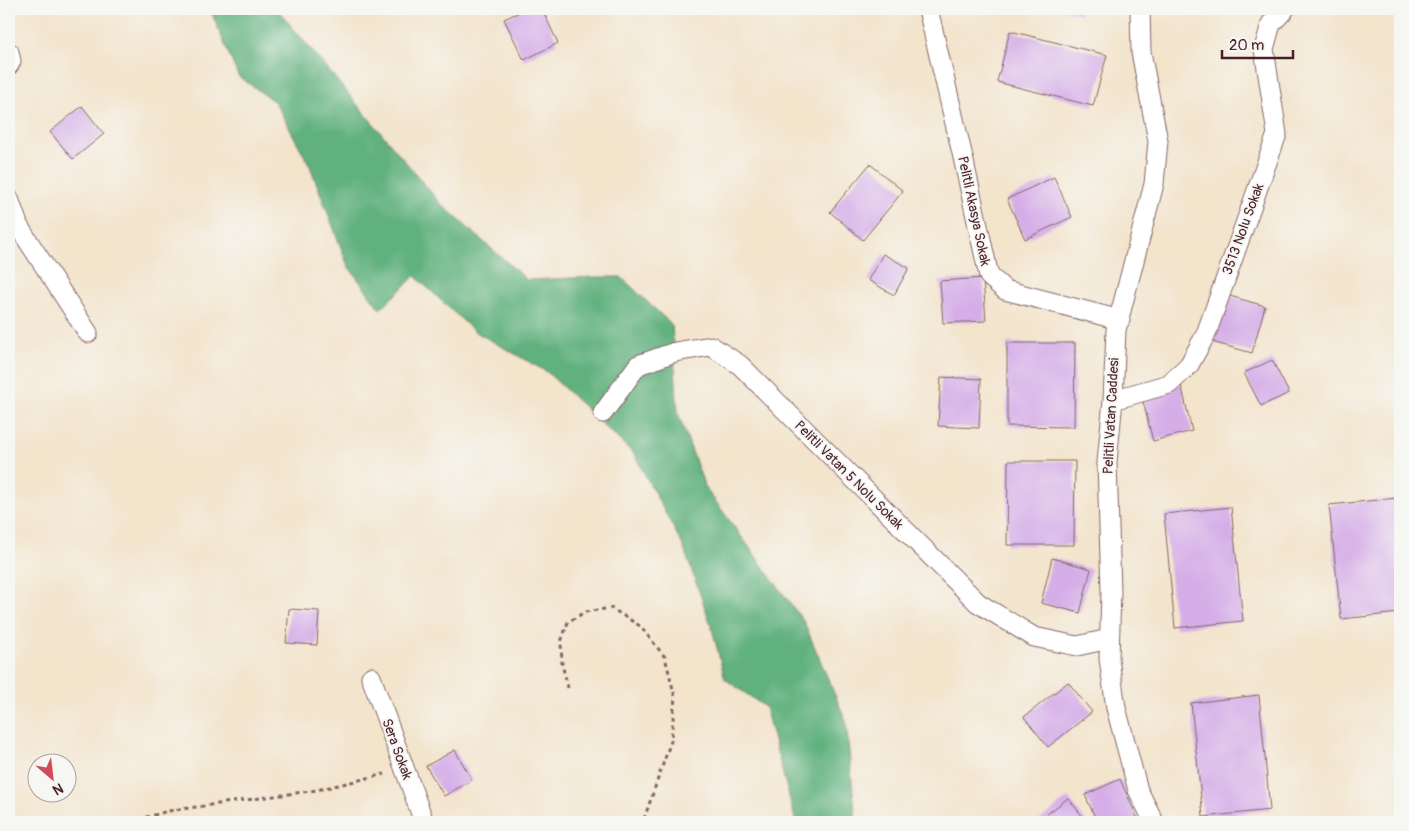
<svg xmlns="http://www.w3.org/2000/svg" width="1409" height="831" viewBox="0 0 1409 831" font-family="Pangolin,sans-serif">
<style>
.forest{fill:#60b17e;stroke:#556854}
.building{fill:#d5aee8}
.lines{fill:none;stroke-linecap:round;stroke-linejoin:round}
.street-casing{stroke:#856463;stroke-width:21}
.path{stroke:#856463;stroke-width:3;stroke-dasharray:4 4;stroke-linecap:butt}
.street{stroke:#fff;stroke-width:19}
.labels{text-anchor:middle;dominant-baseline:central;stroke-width:4;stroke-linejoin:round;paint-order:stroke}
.street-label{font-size:14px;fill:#4a1f2b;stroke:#f6f6f2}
</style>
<rect width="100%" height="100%" fill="#f6f6f2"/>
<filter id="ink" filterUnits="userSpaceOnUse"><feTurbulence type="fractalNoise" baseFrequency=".02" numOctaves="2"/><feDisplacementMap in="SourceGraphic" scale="10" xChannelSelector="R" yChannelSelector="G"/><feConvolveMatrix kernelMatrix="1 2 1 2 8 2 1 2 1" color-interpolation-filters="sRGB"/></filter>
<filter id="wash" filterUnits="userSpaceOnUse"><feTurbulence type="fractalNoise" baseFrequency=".0096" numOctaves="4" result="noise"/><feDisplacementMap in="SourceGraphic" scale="20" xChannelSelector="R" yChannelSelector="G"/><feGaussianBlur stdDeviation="1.12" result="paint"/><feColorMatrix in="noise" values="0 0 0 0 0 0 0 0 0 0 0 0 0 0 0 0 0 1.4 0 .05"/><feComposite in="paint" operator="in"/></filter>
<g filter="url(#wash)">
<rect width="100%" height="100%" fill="#f3e4cc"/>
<path class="forest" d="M210,9h67l164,195 86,76 68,-3h26l51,48 6,88 27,74 99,135 42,99 10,101h-60l-31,-115 -40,-28 -14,-54 -28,-79 -49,-92 -87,-82 -73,-41 -59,-55 -35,33 -32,-43 -38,-100 -35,-64 -37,-26z"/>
<g id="blocks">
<path class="building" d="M526,9h16l16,34 -34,17 -20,-41z
M1062,9h19l-1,5z
M1010,31l97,24 -14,51 -96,-24z
M82,106l22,28 -31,25 -23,-27z
M870,164l33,27 -40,49 -33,-28z
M1054,177l18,40 -47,22 -18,-40z
M883,254l26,14 -15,27 -26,-15z
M983,278l3,43 -43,2 -3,-42z
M1226,295l39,11 -13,47 -40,-11z
M1007,343h68l-1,84 -67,-1z
M1272,360l17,33 -28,13 -17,-33z
M941,377l40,2 -2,49 -41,-2z
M1181,384l11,47 -39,10 -12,-47z
M1008,461h67l-1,84h-67z
M1397,498l3,34v81l-59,6 -12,-114z
M1231,507l12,114 -68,7 -11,-114z
M1052,558l39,11 -11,44 -39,-10z
M289,609l30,2 -2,34 -31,-2z
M1068,682l24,30 -44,35 -24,-30z
M1259,695l11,115 -67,7 -12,-114z
M455,750l17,30 -28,16 -18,-30z
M1120,779l18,40 -8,3h-33l-12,-27z
M1068,798l19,24h-50z"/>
</g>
</g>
<g filter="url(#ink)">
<use href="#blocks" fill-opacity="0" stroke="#856463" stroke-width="1"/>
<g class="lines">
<g class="street-casing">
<path id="street" d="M928,9l34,144 27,123 16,14 115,30
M1140,9l1,43 17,89 -4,43 -38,146 -3,70 -6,62 4,129 -2,68 7,49 22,82 16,32
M9,52l2,9 -2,4
M9,199l10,28 69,106
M1113,400l56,-16 20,-19 17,-31 71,-200 -13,-85 7,-25 14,-15
M603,413l35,-48 37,-13 36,-6 29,19 238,238 56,34 43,9 32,-7
M371,677l53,145"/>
</g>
<path class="path" d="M568,688l-6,-24 -1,-22 7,-20 17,-10 26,-4 29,18 25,31 10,40 -4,44 -28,81
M139,822l8,-5 21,-6 149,-21 68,-16"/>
<use href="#street" class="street"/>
</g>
</g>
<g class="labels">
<g class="street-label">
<text transform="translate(974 211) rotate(78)">Pelitli Akasya Sokak</text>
<text transform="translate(1243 229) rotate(-70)">3513 Nolu Sokak</text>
<text transform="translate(1111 416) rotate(-87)">Pelitli Vatan Caddesi</text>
<text transform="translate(849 475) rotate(45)">Pelitli Vatan 5 Nolu Sokak</text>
<text transform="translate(397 749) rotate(70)">Sera Sokak</text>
</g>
</g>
<rect width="1409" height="831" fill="none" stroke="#f6f6f2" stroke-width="30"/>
<g transform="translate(52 778) rotate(152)"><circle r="24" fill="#f6f6f2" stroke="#b1a0a2"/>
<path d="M0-4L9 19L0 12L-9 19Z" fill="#d1495b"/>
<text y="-8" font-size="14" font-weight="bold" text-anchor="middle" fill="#4a1f2b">N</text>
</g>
<path d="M1222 50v8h71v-8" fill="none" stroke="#4a1f2b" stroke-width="2.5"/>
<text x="1229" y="50" font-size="15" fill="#4a1f2b" stroke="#f6f6f2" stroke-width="4" paint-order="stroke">20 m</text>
</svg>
